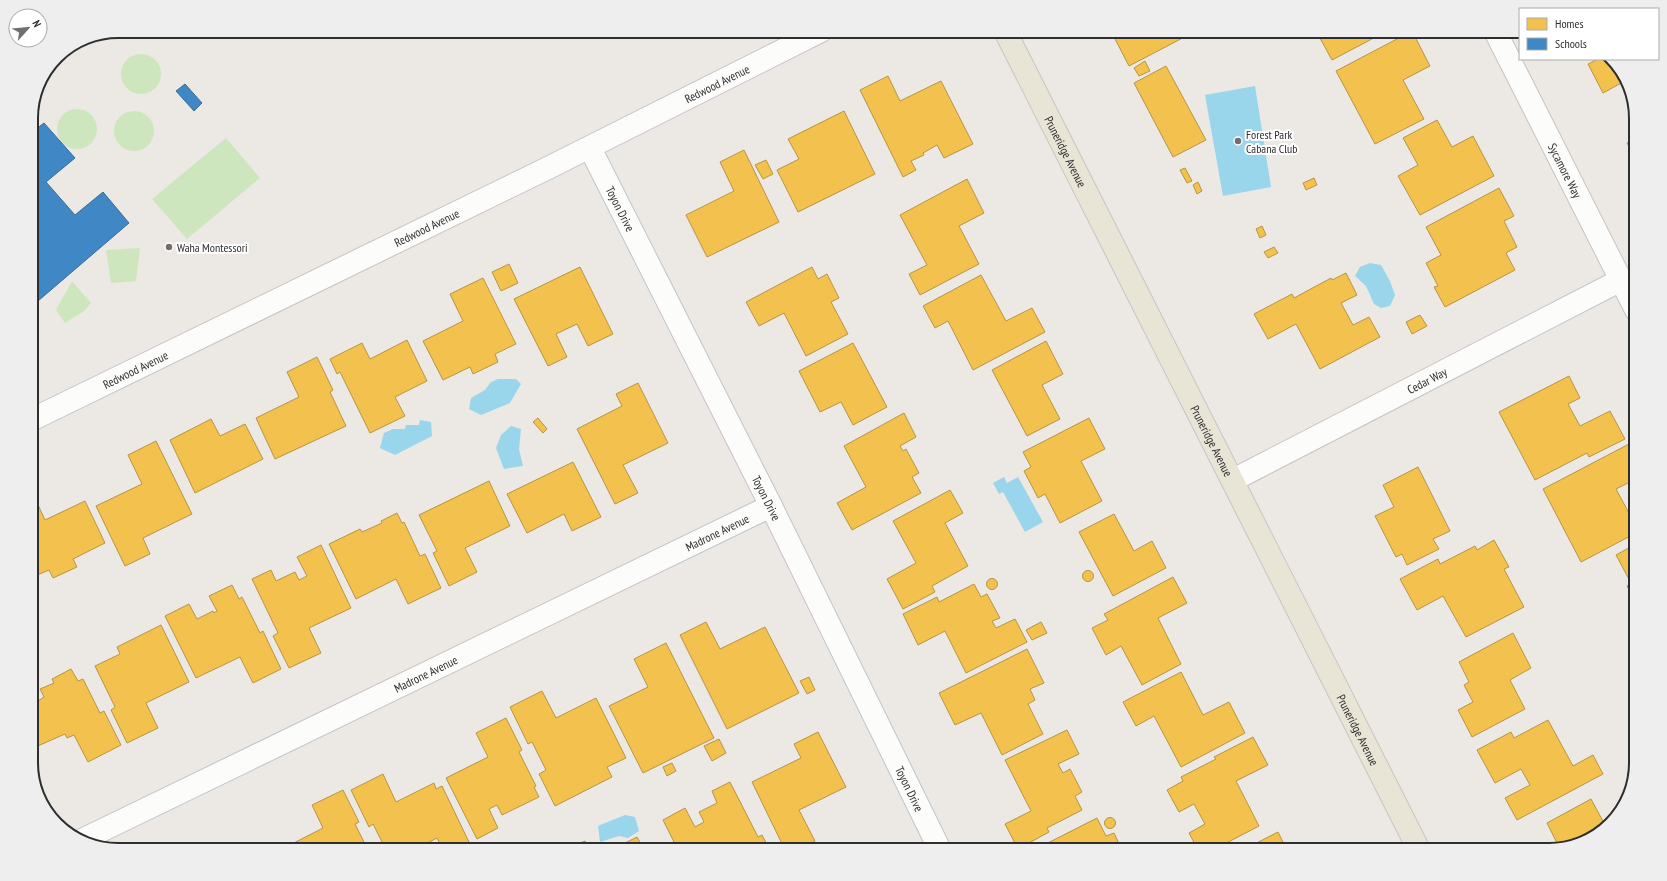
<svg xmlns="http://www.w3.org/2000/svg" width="1667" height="881" viewBox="0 0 1667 881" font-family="'PT Sans Narrow',sans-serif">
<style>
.green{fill:#cee6be}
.water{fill:#99d6ec}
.homes{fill:#f2c14e;stroke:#b79544}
.schools{fill:#3f88c5;stroke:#3a6d98}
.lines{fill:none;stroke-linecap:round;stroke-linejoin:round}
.minor-casing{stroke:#c5c4c5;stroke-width:24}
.major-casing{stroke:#c6c5c4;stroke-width:24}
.minor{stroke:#fcfcfb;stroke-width:22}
.major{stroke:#e8e4d6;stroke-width:22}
.poi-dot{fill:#706f6e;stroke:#fff;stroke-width:1.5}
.labels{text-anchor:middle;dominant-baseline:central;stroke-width:4;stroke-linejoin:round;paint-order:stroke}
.street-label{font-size:12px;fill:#2e2e2e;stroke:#fff}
.poi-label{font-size:12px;fill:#2e2e2e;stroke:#fff;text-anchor:start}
.rim{fill:none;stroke:#2e2e2e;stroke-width:2}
</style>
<rect width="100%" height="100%" fill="#ece8e4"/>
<path class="green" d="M121 74a20 20 0 1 1 40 0a20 20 0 1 1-40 0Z
M57 129a20 20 0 1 1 40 0a20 20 0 1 1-40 0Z
M114 131a20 20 0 1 1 40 0a20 20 0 1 1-40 0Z
M226,138l34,40 -73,61 -35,-40z
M140,248l-4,33 -25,2 -5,-33z
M72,281l19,22 -7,8 -19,12 -9,-13z"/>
<path class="water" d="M1255,86l16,101 -48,9 -18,-101z
M1370,263l11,2 9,16 5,14 -5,11 -9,2 -7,-4 -8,-18 -11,-10 5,-9z
M498,379h18l5,5 -11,19 -29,12 -12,-6 2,-11 14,-8 6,-8z
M420,420l11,2 1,14 -37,19 -15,-7 4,-15 9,-4h12l1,-4h13z
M511,426l10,3 -2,20 4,17 -19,3 -8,-21 5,-13z
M1004,477l3,6 11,-6 25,45 -18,10 -22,-40 -4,2 -6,-11z
M625,815l10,2 4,14 -11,7 -9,-2 -19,6 -2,-16z"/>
<path class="homes" d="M1126,31h70l-67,35 -15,-29z
M1316,31h71l-55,29z
M1412,31l18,35 -27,14 21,39 -49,25 -39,-73z
M1598,59h11l12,11 4,11 -22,12 -15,-29z
M1145,61l5,10 -11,5 -5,-8z
M1166,66l40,74 -33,17 -39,-74z
M888,76l12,25 41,-20 32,63 -29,14 -7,-13 -14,8 1,2 -13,6 5,9 -13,7 -43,-87z
M844,111l31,63 -77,38 -21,-42 22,-11 -11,-20z
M1437,120l15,27 21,-11 21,40 -74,39 -22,-39 20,-11 -15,-27z
M1636,138v22l-9,-17z
M744,150l35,72 -72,35 -21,-42 48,-24 -14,-29z
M766,160l7,14 -10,5 -8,-14z
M1185,168l7,13 -5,2 -7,-13z
M1314,178l3,7 -11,5 -3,-7z
M967,179l17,34 -25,13 20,38 -59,31 -11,-21 18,-9 -27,-50z
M1198,182l4,9 -5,3 -4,-9z
M1499,188l15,28 -10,5 13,26 -11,6 9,17 -70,37 -11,-20 4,-1 -12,-23 15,-8 -15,-28z
M1262,226l4,9 -6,3 -4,-9z
M1274,247l4,6 -10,5 -4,-6z
M509,264l9,19 -17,8 -9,-19z
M580,267l33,67 -25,12 -11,-22 -21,10 11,23 -19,9 -34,-67z
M812,267l6,12 9,-5 12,24 -8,4 17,32 -42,22 -22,-43 -25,13 -13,-24z
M1346,273l11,22 -16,8 12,22 16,-8 11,20 -60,32 -24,-45 -28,15 -14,-25 38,-20 2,4 37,-20 1,2z
M981,275l25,46 26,-13 13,24 -72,38 -25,-49 -13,7 -12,-22z
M483,278l33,66 -21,10 3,8 -25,12 -3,-7 -27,13 -20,-39 40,-20 -13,-27z
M1420,315l7,11 -15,8 -6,-12z
M407,340l20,41 -32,16 10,19 -35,17 -30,-61 -3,2 -7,-15 32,-16 8,16z
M1046,341l17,33 -21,11 18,34 -33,17 -35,-66z
M853,343l34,64 -34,18 -12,-23 -21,10 -21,-41z
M317,357l16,33 -3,2 16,34 -71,33 -19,-41 43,-21 -12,-25z
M1569,376l11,22 -12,6 12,22 30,-15 15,28 -36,18 -2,-4 -52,27 -36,-68z
M638,383l30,60 -45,22 15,28 -23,11 -38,-75 45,-23 -6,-12z
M904,413l12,24 -16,9 3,5 3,-2 13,24 -7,4 9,16 -69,37 -15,-27 29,-16 -22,-41z
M538,418l9,11 -4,4 -10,-11z
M1089,418l16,31 -24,12 21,40 -42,22 -15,-29 -7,4 -14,-27 7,-4 -8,-15z
M211,419l9,17 25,-12 18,35 -68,34 -25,-53z
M156,441l36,73 -49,24 7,16 -25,12 -29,-60 46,-22 -14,-29z
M1629,444l7,13v22l-20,10 20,37v7l-55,29 -38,-73z
M573,462l28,55 -29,14 -8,-17 -37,19 -20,-39z
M1418,467l32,64 -17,8 6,10 -32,16 -5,-11 -6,3 -21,-41 19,-9 -11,-22z
M489,481l21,45 -45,22 12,24 -28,14 -16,-33 4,-2 -18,-36z
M950,490l13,23 -18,10 23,43 -36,20 3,6 -32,17 -16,-30 29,-16 -23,-42z
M33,494l12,26 40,-19 20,42 -32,16 4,8 -24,11 -4,-8 -14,6 -4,-8v-73z
M397,513l5,10 2,-1 16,34 5,-2 16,34 -33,16 -12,-25 -40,20 -27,-55 31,-15 2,3 20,-9 -1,-2z
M1114,514l20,37 18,-10 14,27 -53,28 -34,-64z
M1494,540l15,27 -5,2 20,38 -58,30 -23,-41 -26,14 -17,-31 38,-20 2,5 35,-18 2,4z
M1636,544v59l-9,-17 4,-3 -15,-28z
M321,545l30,63 -42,20 12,25 -32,15 -16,-32 5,-3 -26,-54 19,-9 5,11 19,-9 4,8 8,-4 -10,-19z
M1082.5 576a5.5 5.5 0 1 1 11 0a5.5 5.5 0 1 1-11 0Z
M1173,577l14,26 -29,15 23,46 -39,21 -21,-39 -15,9 -14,-27 16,-8 -4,-6z
M986.5 584a5.5 5.5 0 1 1 11 0a5.5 5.5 0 1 1-11 0Z
M974,584l7,13 6,-3 13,24 -8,3 4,7 19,-9 12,23 -61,31 -21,-42 -27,14 -15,-31 34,-17 2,5z
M232,585l7,14 3,-2 18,36 3,-2 18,38 -28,14 -13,-26 -44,21 -31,-62 24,-12 8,15 16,-8 1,2 3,-2 -8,-15z
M706,622l14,27 45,-22 34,66 -72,36 -47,-94z
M1041,622l6,11 -15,7 -6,-10z
M161,625l28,57 -43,21 12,25 -31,15 -16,-33 4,-3 -20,-41 25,-12 -3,-7z
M1513,633l18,35 -21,12 15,29 -53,28 -14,-27 15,-8 -9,-17 5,-3 -10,-20z
M666,643l48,95 -71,35 -34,-67 39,-19 -14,-28z
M1027,649l17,34 -14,6 5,11 -7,4 15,30 -41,21 -21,-42 -26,12 -16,-32z
M71,669l7,12 5,-2 17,34 4,-2 17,34 -33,17 -14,-27 -7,3 -2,-4 -34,15v-61l7,13 6,-4 -4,-8 14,-6 -2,-4z
M1181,672l22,43 26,-13 16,31 -64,34 -27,-51 -18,10 -13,-24z
M809,677l6,13 -8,4 -7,-13z
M542,691l14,27 40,-20 30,60 -19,9 5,10 -57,29 -16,-32 7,-4 -14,-28 -4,2 -18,-37z
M506,718l16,32 -3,2 17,34 -2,1 5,10 -37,18 -5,-10 -8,4 9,19 -21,11 -31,-61 42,-21 -12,-24z
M1548,720l25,46 20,-11 10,19 -86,46 -12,-22 25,-13 -9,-16 -26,14 -18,-33 34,-18 3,6z
M1067,730l12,24 -21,10 5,9 7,-4 12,23 -7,4 7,14 -35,18 2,4 -31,17 -13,-25 26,-13 -26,-51z
M818,732l28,55 -47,23 16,31 -18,9h-12l-33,-68 49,-24 -7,-14z
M1253,737l15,28 -32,16 23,45 -46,24h-15l-9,-17 16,-9 -11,-20 -15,8 -12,-22 16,-9 -2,-4 35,-18 -2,-2z
M719,739l7,14 -14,8 -8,-15z
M672,763l4,8 -9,5 -4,-9z
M383,774l13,28 38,-19 2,6 6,-3 27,56 -16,8h-10l-6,-12 -23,12h-28l-13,-26 -4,3 -18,-37z
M730,782l28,55 4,-2 8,15h-92l-15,-30 22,-12 10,19 9,-5 -5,-10 18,-9 -5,-12z
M343,790l16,32 -4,2 13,26h-85l-1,-1 41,-21 -11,-23z
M1591,799l14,26 -13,13 -33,9 -12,-24z
M1104.5 823a5.5 5.5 0 1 1 11 0a5.5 5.5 0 1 1-11 0Z
M1097,818l9,18 8,-3 8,17h-88z
M1278,832l9,18h-44z
M637,837l7,13h-33z
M585,841l4,9h-14l-2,-4z"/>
<path class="schools" d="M185,84l17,19 -8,8 -18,-20z
M44,123l31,35 -29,24 29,33 28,-23 26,31 -98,84v-174z"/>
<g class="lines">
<g class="minor-casing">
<g id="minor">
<path id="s1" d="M1495,31l141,279"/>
<path id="s2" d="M590,148l181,358 169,344"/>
<path id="s3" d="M31,420l517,-252 273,-137"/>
<path id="s4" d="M1233,480l388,-200"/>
<path id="s5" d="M80,841l691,-335"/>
</g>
</g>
<g class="major-casing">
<g id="major">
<path id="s6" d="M1005,31l414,819"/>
</g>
</g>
<use href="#minor" class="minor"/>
<use href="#major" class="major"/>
</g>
<g class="poi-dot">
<circle cx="1238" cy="141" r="4"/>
<circle cx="169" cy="247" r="4"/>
</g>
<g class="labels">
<g class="street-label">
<text stroke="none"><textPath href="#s3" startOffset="764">Redwood Avenue</textPath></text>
<text stroke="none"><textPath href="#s6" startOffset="135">Pruneridge Avenue</textPath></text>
<text stroke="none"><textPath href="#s1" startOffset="156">Sycamore Way</textPath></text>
<text stroke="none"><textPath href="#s2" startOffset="68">Toyon Drive</textPath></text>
<text stroke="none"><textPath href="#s3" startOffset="440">Redwood Avenue</textPath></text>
<text stroke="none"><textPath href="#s3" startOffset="116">Redwood Avenue</textPath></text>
<text stroke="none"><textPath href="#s4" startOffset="218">Cedar Way</textPath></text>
<text stroke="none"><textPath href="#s6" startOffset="459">Pruneridge Avenue</textPath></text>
<text stroke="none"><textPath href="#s2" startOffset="392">Toyon Drive</textPath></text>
<text stroke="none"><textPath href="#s5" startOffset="708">Madrone Avenue</textPath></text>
<text stroke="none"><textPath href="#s5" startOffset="384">Madrone Avenue</textPath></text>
<text stroke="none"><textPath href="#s6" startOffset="783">Pruneridge Avenue</textPath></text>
<text stroke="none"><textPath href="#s2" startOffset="716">Toyon Drive</textPath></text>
</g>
<g class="poi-label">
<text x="1246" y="134">Forest Park<tspan x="1246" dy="14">Cabana Club</tspan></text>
<text x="177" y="247">Waha Montessori</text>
</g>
</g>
<path d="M0 0H1667V881H0ZM118 38H1549A80 80 0 0 1 1629 118V763A80 80 0 0 1 1549 843H118A80 80 0 0 1 38 763V118A80 80 0 0 1 118 38Z" fill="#eee" fill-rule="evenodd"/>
<path class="rim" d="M118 38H1549A80 80 0 0 1 1629 118V763A80 80 0 0 1 1549 843H118A80 80 0 0 1 38 763V118A80 80 0 0 1 118 38Z"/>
<rect x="1519" y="8" width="140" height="52" fill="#ffffff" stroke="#ababab"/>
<rect x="1527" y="18" width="20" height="12" fill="#f2c14e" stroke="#ababab"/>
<text x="1555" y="28" font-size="12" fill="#2e2e2e">Homes</text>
<rect x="1527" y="38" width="20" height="12" fill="#3f88c5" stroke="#ababab"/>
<text x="1555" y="48" font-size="12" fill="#2e2e2e">Schools</text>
<g transform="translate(28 28) rotate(63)"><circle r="19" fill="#ffffff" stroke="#ababab"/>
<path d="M0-3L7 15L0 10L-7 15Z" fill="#706f6e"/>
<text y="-6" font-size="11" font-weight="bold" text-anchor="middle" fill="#2e2e2e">N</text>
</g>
</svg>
